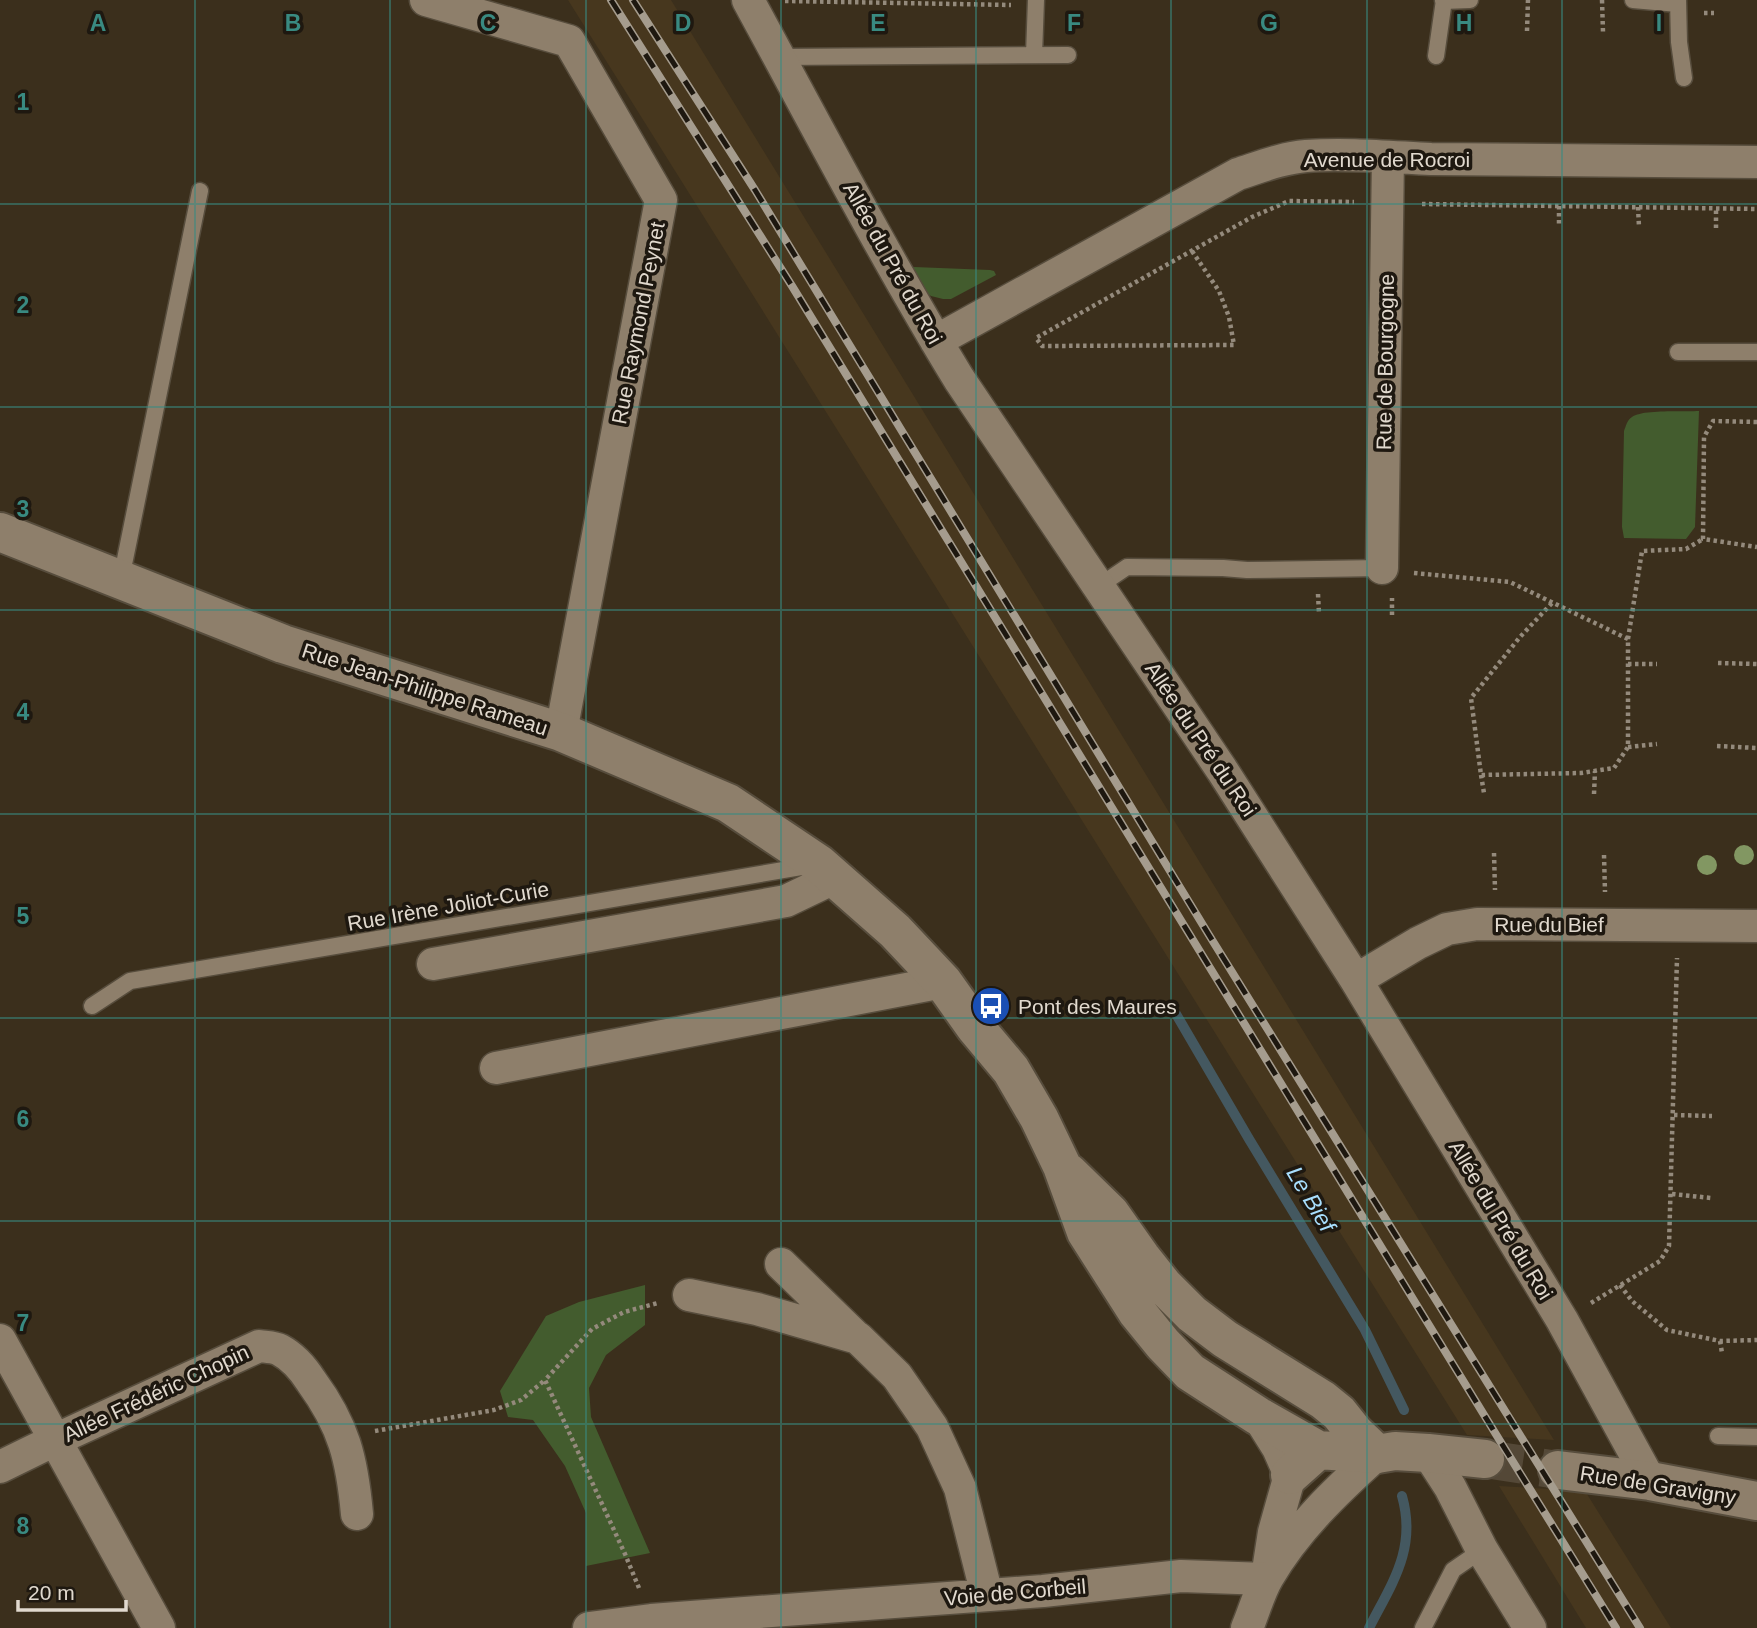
<svg xmlns="http://www.w3.org/2000/svg" width="1757" height="1628" viewBox="0 0 1757 1628" font-family="Arial,sans-serif">
<style>
.built{fill:#47371e}
.green{fill:#435c2e}
.lines{fill:none;stroke-linecap:round;stroke-linejoin:round}
.stream{stroke:#445860;stroke-width:10}
.secondary-tunnel{stroke:#544837;stroke-width:38;stroke-dasharray:38 19;stroke-linecap:butt}
.lane-casing{stroke:#574d3d;stroke-width:19}
.street-casing{stroke:#574d3d;stroke-width:35}
.secondary-casing{stroke:#574d3d;stroke-width:42}
.path{stroke:#948a7c;stroke-width:4.5;stroke-dasharray:3.5 3.5;stroke-linecap:butt}
.lane{stroke:#8e7f6b;stroke-width:16}
.street{stroke:#8e7f6b;stroke-width:32}
.secondary{stroke:#8e7f6b;stroke-width:38}
.rail-casing{stroke:#a59c8e;stroke-width:8}
.rail{stroke:#1e1810;stroke-width:5;stroke-dasharray:16;stroke-linecap:butt}
.tree{fill:#829762}
.grid{fill:none;stroke:#398a81;stroke-width:2;stroke-opacity:0.55}
.labels{text-anchor:middle;dominant-baseline:central;stroke-width:7;stroke-linejoin:round;paint-order:stroke}
.street-label{font-size:21px;fill:#e1d9ce;stroke:#1e1810}
.poi-label{font-size:21px;fill:#e1d9ce;stroke:#1e1810;text-anchor:start}
.water-label{font-size:23px;font-style:italic;fill:#a8defd;stroke:#1e1810}
.grid-label{font-size:23px;text-anchor:middle;font-weight:bold;fill:#398a81;stroke:#1e1810;stroke-width:7;stroke-linejoin:round;paint-order:stroke}
</style>
<rect width="100%" height="100%" fill="#3b2f1c"/>
<path class="built" d="M568,0h103l883,1440 -87,-5z
M1499,1486l86,5 86,137h-85z"/>
<path class="green" d="M914,267l76,3 4,1 2,4 -45,24h-8l-12,-3 -7,-5 -15,-20z
M1699,411l-4,116 -9,12 -62,-1 -2,-11 2,-96c2,-5 3,-11 8,-14 11,-8 52,-5 67,-6z
M645,1285v40l-39,30 -17,33 2,29 59,136 -64,13v-53l-21,-47 -32,-46 -25,-3 -8,-26 46,-75 33,-14z"/>
<g class="lines">
<path class="stream" d="M1176,1014l73,125 116,191 39,80
M1369,1628c23,-45 48,-79 33,-132"/>
<path class="secondary-tunnel" d="M1485,1459l73,11"/>
<g class="lane-casing">
<path id="lane" d="M1633,0l45,4
M1678,0l1,42 5,36
M1443,1l27,-1
M1034,55l2,-55
M1436,56l8,-56
M779,57l289,-2
M1678,352h79
M121,579l79,-388
M1099,586l28,-19 96,1 24,2 135,-2
M92,1006l38,-25 683,-116
M1718,1436l39,1
M1423,1628l30,-58 29,-20"/>
</g>
<g class="street-casing">
<path id="street" d="M426,0l143,41 92,159 -100,532
M748,0c69,127 136,256 211,379l263,391 134,210 206,340 88,161
M936,341l302,-167c22,-7 44,-16 68,-18 41,-3 84,1 125,3l326,3
M1382,568l6,-411
M433,964l353,-63 48,-23
M1356,980l62,-37 29,-14 30,-5 280,2
M496,1068l447,-86
M781,1264l73,71
M689,1295l68,14 101,29 39,38 35,51 28,61 27,107
M0,1340l159,288
M1258,1416l20,32 12,27 -16,57 -6,39
M1428,1453l22,34 32,63 48,78
M0,1467l55,-27 204,-94c6,1 15,1 21,4 13,7 24,20 31,31 33,45 41,78 46,133
M589,1628l62,-8 392,-29 138,-15 85,3
M1247,1628c7,-16 12,-36 21,-51 28,-48 68,-86 109,-123"/>
</g>
<g class="secondary-casing">
<path id="secondary" d="M0,532l283,112 278,88 167,71 91,61 76,67 48,51 32,45 36,43 28,48 23,48 24,66 51,80 26,32 27,28 68,44 60,34 59,4 18,-3 33,2 57,6
M1069,1173l41,40 31,44 23,29 28,28 33,25 98,61 16,13 16,20 22,21
M1558,1470l92,11 107,20
M1290,1475l28,-25"/>
</g>
<path class="path" d="M1602,0l1,32
M785,1l226,4
M1704,13h10
M1527,31l1,-31
M1422,204l335,5
M1559,206v19
M1638,207l1,20
M1716,228v-20
M1192,251l27,40 10,26 5,28 -192,1 -6,-8 216,-121 37,-16 65,1
M1757,422l-44,-1 -9,16 -1,102 54,8
M1414,573l96,9 118,57v108l-14,21 -33,5 -100,2 -10,-77 49,-61 32,-34
M1318,594l1,20
M1392,615v-17
M1628,639l14,-88 44,-2 17,-10
M1718,663l39,1
M1628,664h29
M1717,746l40,2
M1628,747l29,-3
M1481,775l3,18
M1594,794l1,-23
M1494,853l1,37
M1604,855l1,37
M1674,1115l38,1
M1672,1194l39,4
M1620,1285l12,16 35,29 53,11 37,-1
M1591,1303l69,-42 9,-15 8,-288
M1720,1341l2,12
M375,1431l119,-21 27,-10 24,-20
M639,1588l-14,-34 -80,-174 47,-51 32,-17 34,-9"/>
<use href="#lane" class="lane"/>
<use href="#street" class="street"/>
<use href="#secondary" class="secondary"/>
<g class="rail-casing">
<path id="rail" d="M611,0l181,286 705,1150 119,192
M633,0l122,190 454,745 431,693"/>
</g>
<use href="#rail" class="rail"/>
</g>
<g class="tree">
<circle cx="1744" cy="855" r="10"/>
<circle cx="1707" cy="865" r="10"/>
</g>
<path class="grid" d="M195,0v1628M390,0v1628M586,0v1628M781,0v1628M976,0v1628M1171,0v1628M1367,0v1628M1562,0v1628M0,204h1757M0,407h1757M0,610h1757M0,814h1757M0,1018h1757M0,1221h1757M0,1424h1757"/>
<defs>
<g id="bus-disc" transform="scale(2.0125)"><circle r="9.5" fill="#1a4fb4" stroke="#1e1810"/><path d="M-5-6H5V4H4V6H2V4H-2V6H-4V4H-5ZM-3.5-4V0h7V-4ZM-3.5 1.2v1.5H-2V1.2ZM2 1.2v1.5H3.5V1.2Z" fill="#fff"/></g>
</defs>
<g fill-rule="evenodd">
<use href="#bus-disc" x="991" y="1006"/>
</g>
<g class="labels">
<g class="street-label">
<text x="1387" y="159">Avenue de Rocroi</text>
<text transform="translate(893 263) rotate(61)">Allée du Pré du Roi</text>
<text transform="translate(638 323) rotate(-79)">Rue Raymond Peynet</text>
<text transform="translate(1385 362) rotate(-89)">Rue de Bourgogne</text>
<text transform="translate(425 689) rotate(18)">Rue Jean-Philippe Rameau</text>
<text transform="translate(1201 739) rotate(56)">Allée du Pré du Roi</text>
<text transform="translate(448 906) rotate(-10)">Rue Irène Joliot-Curie</text>
<text x="1549" y="924">Rue du Bief</text>
<text transform="translate(1501 1220) rotate(59)">Allée du Pré du Roi</text>
<text transform="translate(156 1393) rotate(-25)">Allée Frédéric Chopin</text>
<text transform="translate(1658 1485) rotate(9)">Rue de Gravigny</text>
<text transform="translate(1015 1592) rotate(-5)">Voie de Corbeil</text>
</g>
<g class="poi-label">
<text x="1018" y="1006">Pont des Maures</text>
</g>
<g class="water-label">
<text transform="translate(1311 1199) rotate(59)">Le Bief</text>
</g>
</g>
<g class="grid-label">
<text x="98" y="31">A</text>
<text x="293" y="31">B</text>
<text x="488" y="31">C</text>
<text x="683" y="31">D</text>
<text x="878" y="31">E</text>
<text x="1074" y="31">F</text>
<text x="1269" y="31">G</text>
<text x="1464" y="31">H</text>
<text x="1659" y="31">I</text>
<text x="23" y="110">1</text>
<text x="23" y="313">2</text>
<text x="23" y="517">3</text>
<text x="23" y="720">4</text>
<text x="23" y="924">5</text>
<text x="23" y="1127">6</text>
<text x="23" y="1331">7</text>
<text x="23" y="1534">8</text>
</g>
<path d="M18 1600v10h108v-10" fill="none" stroke="#e1d9ce" stroke-width="3.5"/>
<text x="28" y="1600" font-size="21" fill="#e1d9ce" stroke="#1e1810" stroke-width="5" paint-order="stroke">20 m</text>
</svg>
